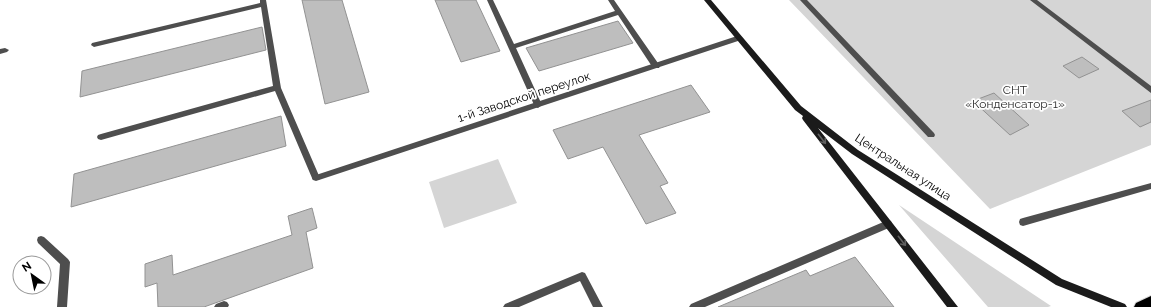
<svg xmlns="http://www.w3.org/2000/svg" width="1151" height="307" viewBox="0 0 1151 307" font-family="Raleway,sans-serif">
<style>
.green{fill:#d5d5d5}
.building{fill:#bebebe;stroke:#929292}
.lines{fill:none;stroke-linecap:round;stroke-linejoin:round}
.primary-casing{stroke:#dbdbdb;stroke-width:2}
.lane{fill:#4e4e4e;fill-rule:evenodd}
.street{fill:#4e4e4e;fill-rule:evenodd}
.secondary{fill:#1b1b1b;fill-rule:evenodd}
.primary{fill:#000;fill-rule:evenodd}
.oneway{stroke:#5f5f5f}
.labels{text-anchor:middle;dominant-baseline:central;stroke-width:3.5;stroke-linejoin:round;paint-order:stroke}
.park-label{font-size:12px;fill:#2c2c2c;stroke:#fff}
.street-label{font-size:12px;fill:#000;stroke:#fff}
</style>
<rect width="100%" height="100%" fill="#fff"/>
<path class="green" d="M789,0h362v145l-161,64z
M498,159l19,44 -73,25 -15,-46z
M899,205l152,101 -3,1h-60z"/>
<path class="building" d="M302,0h40l27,92 -44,12z
M435,0h41l24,51 -39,11z
M618,21l15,22 -94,28 -13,-23z
M262,27l4,23 -186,47 2,-26z
M1082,57l17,12 -20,9 -16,-12z
M691,85l19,27 -71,23 29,48 -8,3 16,27 -30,11 -43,-77 -35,12 -15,-29z
M994,93l35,32 -19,10 -37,-34z
M1151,100v22l-11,5 -18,-16z
M281,116l5,30 -215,61 3,-33z
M312,208l5,20 -11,4 7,36 -109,39h-46l-1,-24 -12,4v-23l27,-9 1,20 119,-40 -4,-19z
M855,257l39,50h-176l88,-37 4,6z"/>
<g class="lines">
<g class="primary-casing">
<path id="primary" d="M1151,296v11h-17l2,-4z"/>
</g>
<path class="lane" d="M260,0h6l15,88 39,90 -1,2h-6l-1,-2 -37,-87 -174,49 -3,-1 -1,-2 1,-2 3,-1 172,-48 -12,-79 -167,40 -3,-2 1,-2 168,-40z
M487,0h6l21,44 101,-33 -7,-11h6l46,66 -1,2h-6l-35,-53 -102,33 26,57 -4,3 -3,-1z
M800,0h7l127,133 1,2 -1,2h-6z
M1030,0h7l114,86v7z
M5,48l4,2 -2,2 -7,2v-5z
M1151,183v6l-128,37 -3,-1 -1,-3 1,-3 3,-1z
M888,220l3,1 1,3 -1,3 -186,80h-16l2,-3z
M582,272l3,1 18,34h-10l-13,-26 -61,26h-16l2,-3z
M224,301l3,1 2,3 -1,2h-14l2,-3z"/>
<path class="street" d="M737,36h2l3,2 -1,2 -425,141 -3,-1 -1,-2 1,-2 3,-1z
M41,236l3,1 24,22 2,3 -3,45h-10l3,-43 -22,-21 -1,-3 1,-3z"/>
<path class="secondary" d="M704,0h7l90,106 57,44 204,129 63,25 2,3h-16l-55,-22 -204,-131 -34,-26 140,179h-11l-144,-187 -1,-2 1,-2 -8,-6z"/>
<use href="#primary" class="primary"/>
</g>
<defs><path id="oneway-shaft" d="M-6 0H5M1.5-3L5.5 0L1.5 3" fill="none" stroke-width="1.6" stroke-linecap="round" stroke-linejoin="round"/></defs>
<g class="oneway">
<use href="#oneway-shaft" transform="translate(822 139) rotate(52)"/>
<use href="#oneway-shaft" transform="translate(902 241) rotate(52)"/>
</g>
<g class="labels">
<g class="park-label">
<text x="1015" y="90">СНТ<tspan x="1015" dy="14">«Конденсатор-1»</tspan></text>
</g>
<g class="street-label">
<text transform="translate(524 97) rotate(-18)">1-й Заводской переулок</text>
<text transform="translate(903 167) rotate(33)">Центральная улица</text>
</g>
</g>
<g transform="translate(32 275) rotate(327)"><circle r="19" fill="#ffffff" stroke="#999999"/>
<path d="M0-3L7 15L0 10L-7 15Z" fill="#000000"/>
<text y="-6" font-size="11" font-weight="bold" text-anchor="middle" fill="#000000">N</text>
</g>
</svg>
